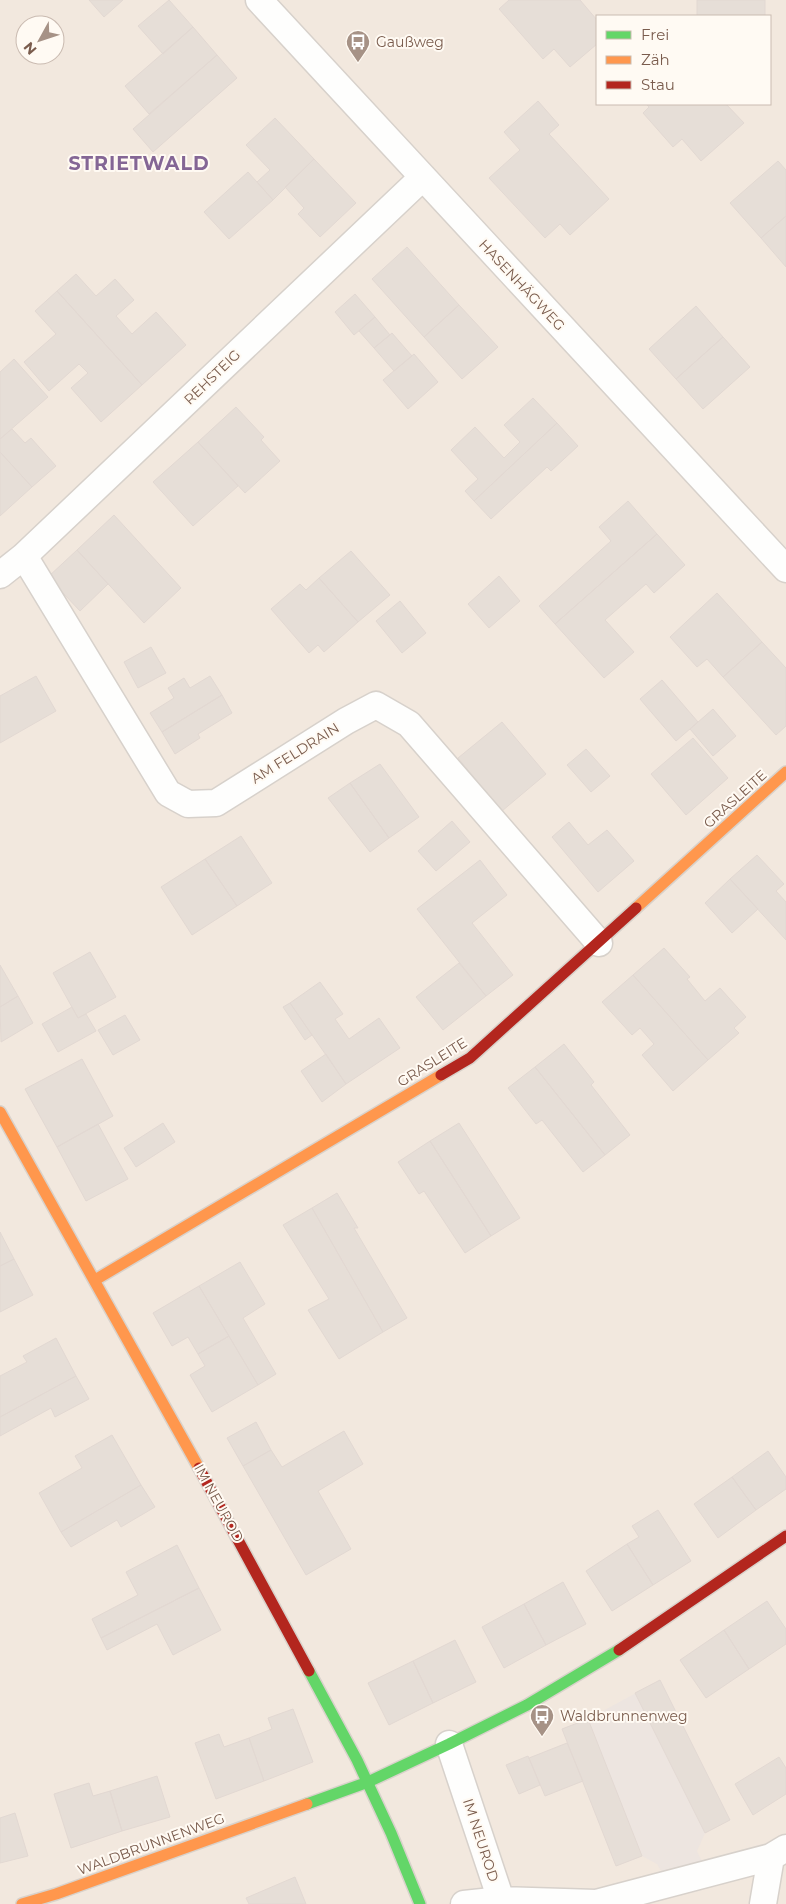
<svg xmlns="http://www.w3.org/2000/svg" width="786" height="1904" viewBox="0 0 786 1904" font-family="Montserrat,sans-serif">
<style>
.residential{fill:#f2e8de;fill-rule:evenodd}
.industrial{fill:#ede5e0}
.building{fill:#e6ded7;stroke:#e2d8d2}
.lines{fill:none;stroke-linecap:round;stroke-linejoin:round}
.street-casing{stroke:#d7d1cb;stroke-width:29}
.fast-casing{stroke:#d9d2cb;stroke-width:14}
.slow-casing{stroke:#d9d2cb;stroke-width:14}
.jam-casing{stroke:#d9d2cb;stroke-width:14}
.street{stroke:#fefefd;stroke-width:26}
.fast{stroke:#63d668;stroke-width:11}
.slow{stroke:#ff974d;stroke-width:11}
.jam{stroke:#b3261e;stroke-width:11}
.labels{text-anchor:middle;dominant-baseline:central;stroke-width:4;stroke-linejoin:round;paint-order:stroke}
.poi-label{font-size:14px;fill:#7a5c4d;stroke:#fffaf3;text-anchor:start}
.street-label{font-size:14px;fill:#7a5c4d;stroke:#fffaf3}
.district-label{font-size:19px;font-weight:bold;letter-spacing:1px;fill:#846695;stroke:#fffaf3}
</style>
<rect width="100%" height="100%" fill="#f9f5f0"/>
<path class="residential" d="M0,0h786v1904h-786zM597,16h173v88h-173zM25,25h30v30h-30z"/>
<path class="industrial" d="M660,1680l70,140 -25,13 -8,18 5,11 -40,11 -5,-9 -15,-8 -26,10 -54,-137 26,-10z"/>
<path class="building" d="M89,0h34l-19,17z
M169,0l24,27 -30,27 -25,-28z
M509,0h71l17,20v24l-27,23 -16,-18 -11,10 -44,-50z
M697,0h68v16h-68z
M193,27l24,28 -68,59 -24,-28z
M217,55l20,23 -84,74 -20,-23z
M538,101l21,24 -10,9 60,65 -39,36 -10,-11 -15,14 -56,-60 31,-28 -16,-18z
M646,104h80l18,19 -43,38 -19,-22 -9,8 -30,-34 6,-6z
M275,118l39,41 -41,41 -16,-18 13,-12 -24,-25z
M314,159l42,44 -36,34 -22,-23 6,-6 -19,-21z
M778,161l8,9v46l-25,22 -31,-35z
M248,172l25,28 -44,39 -25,-27z
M786,216v51l-25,-29z
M407,247l52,58 -35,32 -52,-58z
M76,274l20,22 19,-17 19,21 -18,16 16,18 24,-22 30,33 -44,40 -85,-94z
M57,291l85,94 -41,37 -30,-34 17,-15 -9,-9 -30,27 -25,-29 32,-28 -21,-23z
M355,294l20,23 -21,18 -19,-23z
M459,305l39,42 -36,32 -38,-42z
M696,306l27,31 -47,42 -27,-30z
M375,317l15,18 -16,13 -15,-17z
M392,333l20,23 -18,15 -20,-23z
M723,337l27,30 -47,42 -27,-30z
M414,354l24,28 -30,27 -25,-29z
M14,359l34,38 -48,42v-67z
M533,398l24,25 -83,78 -9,-10 13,-12 -27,-29 24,-23 29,31 16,-16 -16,-17z
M236,407l28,30 -3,3 19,21 -35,32 -47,-51z
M557,423l21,23 -27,25 -4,-4 -56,52 -17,-18z
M12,429l13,14 6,-5 25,28 -24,21 -32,-35v-13z
M198,442l40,44 -45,40 -40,-44z
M0,452l32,35 -32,29z
M628,501l29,33 -102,90 -16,-18 72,-65 -12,-14z
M114,515l67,73 -37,35 -67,-73z
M657,534l28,31 -31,28 -8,-9 -41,36 29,32 -30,26 -49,-54z
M77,550l31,34 -28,27 -32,-34z
M351,551l39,44 -32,27 -39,-44z
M499,576l21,25 -31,27 -21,-24z
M319,578l39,44 -34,30 -6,-7 -9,8 -38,-44 29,-25 6,6z
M717,593l45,49 -39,35 -16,-18 -10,8 -27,-30z
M400,601l26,32 -24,20 -26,-32z
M762,642l24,26v58l-10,9 -53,-58z
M151,647l15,26 -28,15 -14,-26z
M36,676l20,35 -56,32v-47z
M210,676l12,19 -60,37 -12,-19 24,-15 -6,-10 16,-10 6,10z
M662,680l36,42 -22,19 -36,-42z
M222,695l10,18 -34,21 2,4 -25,16 -13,-22z
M713,709l23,27 -23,20 -23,-27z
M502,722l44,52 -44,37 -44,-53z
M693,738l35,40 -42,37 -35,-41z
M586,749l24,27 -19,16 -24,-27z
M380,764l39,53 -30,21 -39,-55z
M350,783l39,55 -19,14 -42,-54z
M452,821l18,21 -34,29 -18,-20z
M569,822l19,23 19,-15 27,31 -36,31 -46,-55z
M241,836l31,47 -35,23 -32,-47z
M757,855l27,29 -8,7 10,11v38l-56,-61z
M205,859l32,47 -45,29 -31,-48z
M480,860l27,35 -35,28 41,52 -27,21 -69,-87z
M730,879l28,30 -26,24 -27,-30z
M664,948l26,29 -3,2 18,22 15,-13 26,29 -12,11 5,5 -31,27 -75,-85z
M90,952l26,45 -38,21 -25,-45z
M459,963l27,33 -43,34 -27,-33z
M0,965l18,31 -18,11z
M633,975l75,85 -35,31 -31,-36 12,-11 -14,-16 -8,7 -30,-33z
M320,982l23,32 -8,5 14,20 30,-21 21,30 -54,36 -56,-81z
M18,996l15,27 -32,19 -1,-35z
M290,1003l22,32 -7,5 -22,-33z
M72,1007l6,11 8,-4 10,17 -38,21 -16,-28z
M125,1015l15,25 -27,15 -15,-25z
M564,1044l30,38 -3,3 39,50 -25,20 -70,-88z
M326,1054l20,30 -24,18 -21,-31z
M82,1059l31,57 -56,31 -32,-58z
M535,1067l70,88 -22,17 -41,-52 -6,4 -28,-36z
M163,1123l12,19 -39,25 -12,-19z
M459,1123l61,95 -29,18 -61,-95z
M98,1124l30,55 -42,22 -29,-54z
M430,1141l61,95 -26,17 -41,-62 -5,3 -21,-32z
M337,1193l21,35h-4l53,90 -24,14 -71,-124z
M312,1208l71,124 -44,27 -31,-49 21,-11 -46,-74z
M0,1232l14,27 -14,7z
M14,1259l19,36 -33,17v-46z
M240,1262l25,42 -22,14 33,56 -18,11 -59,-99z
M199,1286l30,50 -31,18 -10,-17 -16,9 -19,-33z
M229,1336l29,49 -46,27 -22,-37 15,-9 -7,-12z
M56,1338l20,38 -76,41v-41l27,-14 -4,-6z
M76,1376l13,23 -34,18 -4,-9 -51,28v-19z
M256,1422l15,28 -28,16 -16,-28z
M344,1431l19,33 -45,27 33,58 -45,26 -63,-109 28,-16 11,17z
M112,1435l29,50 -80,47 -22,-39 43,-25 -7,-12z
M768,1451l18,26v12l-30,21 -24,-33z
M732,1477l24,33 -38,28 -24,-34z
M141,1485l14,22 -34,20 -4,-7 -46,27 -10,-15z
M658,1510l33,51 -38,24 -26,-41 12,-7 -7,-11z
M627,1544l26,41 -41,26 -26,-40z
M177,1545l22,43 -98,50 -9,-19 46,-24 -12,-23z
M563,1582l23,42 -40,21 -22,-41z
M199,1588l22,42 -48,25 -16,-31 -50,26 -6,-12z
M767,1601l19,28v15l-37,25 -25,-39z
M524,1604l22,41 -42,23 -22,-41z
M724,1630l25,39 -43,29 -26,-38z
M455,1640l21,42 -43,21 -20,-42z
M413,1661l20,42 -44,22 -21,-42z
M660,1680l70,140 -25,13 -70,-140z
M293,1709l20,53 -49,19 -15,-43 23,-9 -4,-11z
M588,1719l54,137 -26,10 -54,-137z
M219,1734l5,13 25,-9 15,43 -48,18 -21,-56z
M567,1743l16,38 -38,15 -16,-38z
M528,1756l12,29 -21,9 -13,-29z
M779,1757l7,11v26l-33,21 -18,-31z
M157,1776l13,41 -48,14 -12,-40z
M89,1783l4,13 17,-5 12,40 -51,17 -17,-54z
M15,1813l13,43 -28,7v-45z
M295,1877l11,27h-57l-3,-6z"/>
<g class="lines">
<g class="street-casing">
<path id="street" d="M259,0l527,569
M24,556l144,237 20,11 28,-1 130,-82 30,-16 33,19 190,219
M0,575l24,-19 399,-379
M449,1744l52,156 -37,4
M501,1900l95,3 175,-46 15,-9
M763,1904l8,-47"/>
</g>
<g class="fast-casing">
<path id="fast" d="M309,1671l48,89 34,73 29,71
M307,1804l61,-22 81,-38 78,-39 92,-55"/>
</g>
<g class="slow-casing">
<path id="slow" d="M636,908l150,-136
M0,1112l199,356
M95,1280l346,-205
M22,1904l34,-10 251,-90"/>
</g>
<g class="jam-casing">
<path id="jam" d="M441,1075l29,-17 166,-150
M199,1468l110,203
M619,1650l167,-114"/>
</g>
<use href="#street" class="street"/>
<use href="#fast" class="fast"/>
<use href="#slow" class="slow"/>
<use href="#jam" class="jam"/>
</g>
<defs>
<g id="bus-pin" transform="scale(1.25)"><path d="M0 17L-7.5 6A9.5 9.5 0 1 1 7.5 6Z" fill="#a69286" stroke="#fffaf3"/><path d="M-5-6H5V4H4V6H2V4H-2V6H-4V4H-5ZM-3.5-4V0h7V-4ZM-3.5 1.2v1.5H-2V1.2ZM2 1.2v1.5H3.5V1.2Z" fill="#fff"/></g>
</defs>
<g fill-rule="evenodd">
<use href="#bus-pin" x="358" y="42"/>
<use href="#bus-pin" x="542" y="1716"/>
</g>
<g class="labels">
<g class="poi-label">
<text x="376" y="42">Gaußweg</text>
<text x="560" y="1716">Waldbrunnenweg</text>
</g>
<g class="street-label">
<text transform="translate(522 285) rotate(47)">HASENHÄGWEG</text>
<text transform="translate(212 377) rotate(-44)">REHSTEIG</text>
<text transform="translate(295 753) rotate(-32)">AM FELDRAIN</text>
<text transform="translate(735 799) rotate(-42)">GRASLEITE</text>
<text transform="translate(432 1062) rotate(-32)">GRASLEITE</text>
<text transform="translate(219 1503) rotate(61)">IM NEUROD</text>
<text transform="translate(481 1840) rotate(72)">IM NEUROD</text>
<text transform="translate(151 1844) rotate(-20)">WALDBRUNNENWEG</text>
</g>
<g class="district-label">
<text x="139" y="163">STRIETWALD</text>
</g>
</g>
<rect x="596" y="15" width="175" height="90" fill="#fffaf3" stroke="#cabbb1"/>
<rect x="606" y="31" width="25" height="8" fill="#63d668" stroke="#cabbb1"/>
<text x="641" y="40" font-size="15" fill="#7a5c4d">Frei</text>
<rect x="606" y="56" width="25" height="8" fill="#ff974d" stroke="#cabbb1"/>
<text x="641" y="65" font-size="15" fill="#7a5c4d">Zäh</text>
<rect x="606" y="81" width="25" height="8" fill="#b3261e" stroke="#cabbb1"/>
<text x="641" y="90" font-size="15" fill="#7a5c4d">Stau</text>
<g transform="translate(40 40) rotate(230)"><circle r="24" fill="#fffaf3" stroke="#cabbb1"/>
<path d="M0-4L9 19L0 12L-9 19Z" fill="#a69286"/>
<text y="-8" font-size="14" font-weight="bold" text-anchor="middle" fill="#7a5c4d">N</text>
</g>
</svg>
